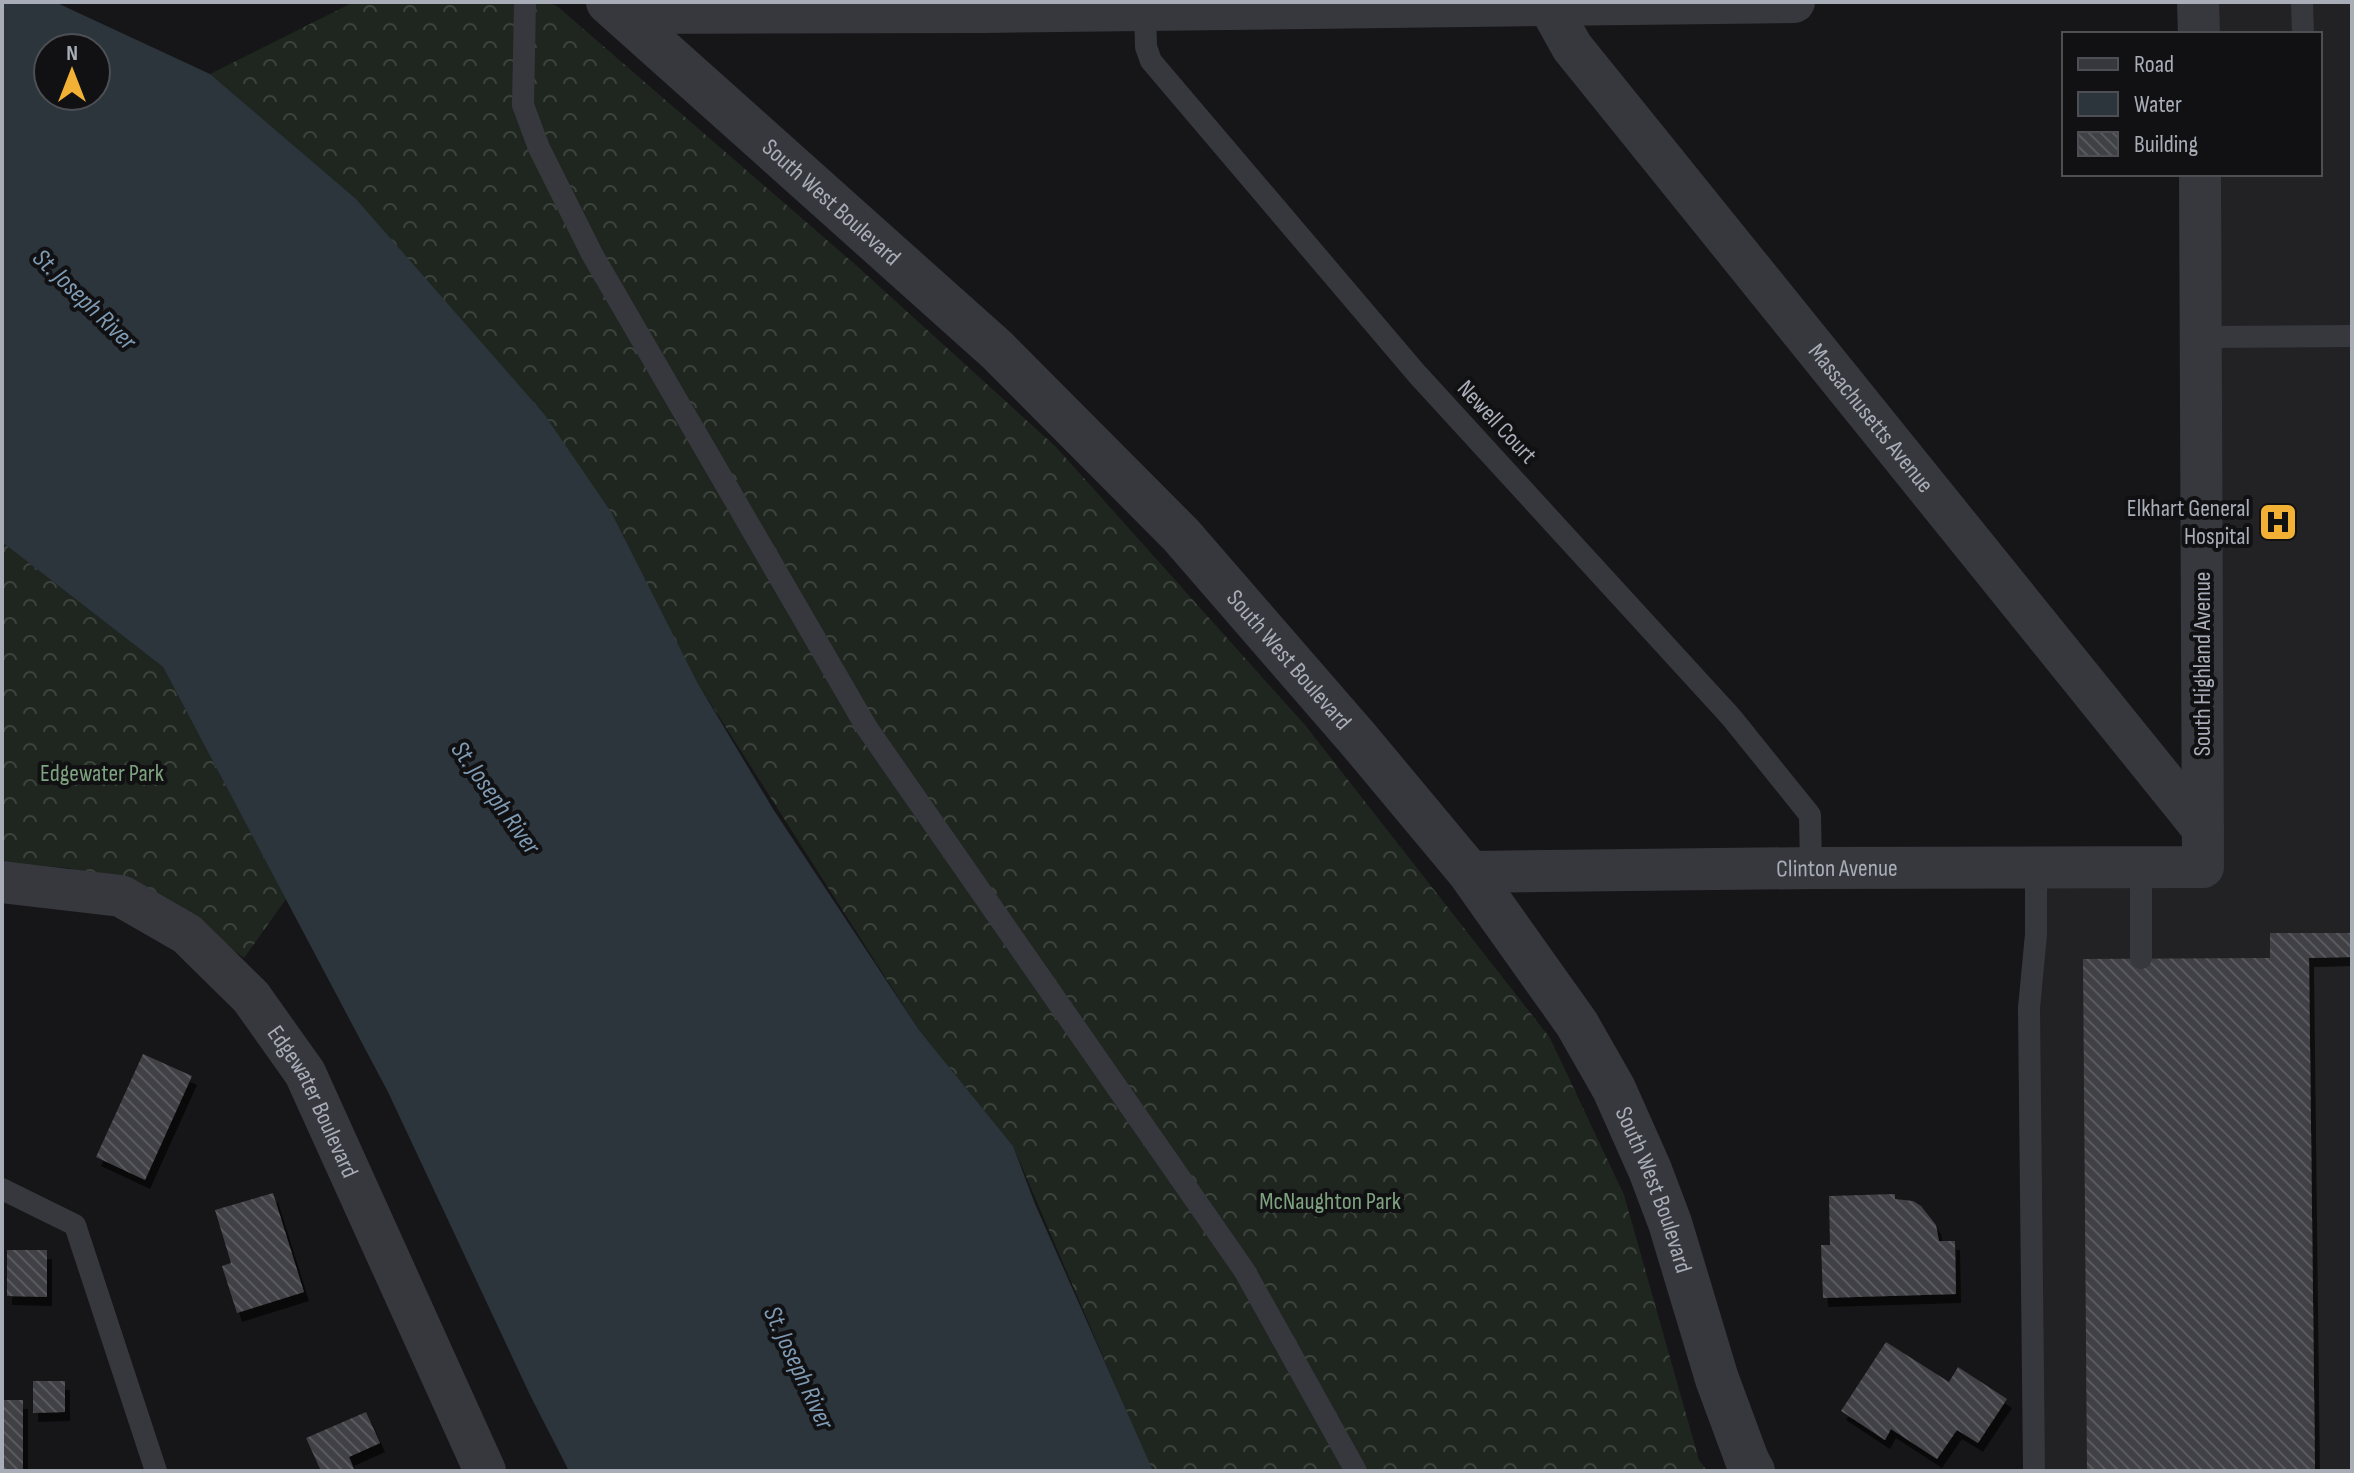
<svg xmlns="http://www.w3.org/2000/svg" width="2354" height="1473" viewBox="0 0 2354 1473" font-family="'Sofia Sans Condensed',sans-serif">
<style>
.built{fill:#222225}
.forest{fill:url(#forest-crowns)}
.water{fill:#2c353c;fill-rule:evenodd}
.building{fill:url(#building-back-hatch);filter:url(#shadow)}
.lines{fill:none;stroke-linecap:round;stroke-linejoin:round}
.service{stroke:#37383d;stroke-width:22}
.minor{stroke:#37383d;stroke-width:42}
.tertiary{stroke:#37383d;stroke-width:44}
.labels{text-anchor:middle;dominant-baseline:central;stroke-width:8;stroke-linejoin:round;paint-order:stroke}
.street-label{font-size:24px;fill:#a8adb8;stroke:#111113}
.poi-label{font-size:24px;fill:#a8adb8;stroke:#111113;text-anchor:end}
.park-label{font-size:24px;fill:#7fa381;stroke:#111113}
.water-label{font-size:26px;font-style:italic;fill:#7f9bb3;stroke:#111113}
</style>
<defs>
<pattern id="forest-crowns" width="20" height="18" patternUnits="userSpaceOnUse" patternTransform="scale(2)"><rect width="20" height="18" fill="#1e261f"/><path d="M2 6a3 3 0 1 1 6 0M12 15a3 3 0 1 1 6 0" fill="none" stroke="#3c433d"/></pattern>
<pattern id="building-back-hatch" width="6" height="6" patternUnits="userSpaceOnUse" patternTransform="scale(2)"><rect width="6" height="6" fill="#404145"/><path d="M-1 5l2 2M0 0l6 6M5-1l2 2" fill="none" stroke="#595a5e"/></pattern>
<filter id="shadow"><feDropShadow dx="5" dy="9" stdDeviation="0" flood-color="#0009"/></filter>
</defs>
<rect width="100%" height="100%" fill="#161618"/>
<path class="built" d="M2201,2h151v1469h-315l1,-601h167l-3,-696h118v-140h-118z"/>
<path class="forest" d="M354,2h194l9,4 301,261 198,180 249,278 245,313 74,157 75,265 8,11h-555l-139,-325 -94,-116 -222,-348 -487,-608z
M2,542l161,125 123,232 -42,59 -80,-59 -95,-31 -67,-6z"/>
<path class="water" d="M2,2h53l155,72 146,125 188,215 67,98 86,170 76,127 146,221 94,116 22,58 118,267h-584l-38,-74 -143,-305 -225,-425 -161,-125zM48,48h48v48h-48z"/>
<path class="building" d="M2270,933h82v24l-43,1 6,513h-228l-4,-512 187,-1z
M143,1054l49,22 -47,104 -49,-23z
M273,1193l31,99 -67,21 -15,-47 9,-3 -16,-53z
M1895,1194v5l18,2 8,5 15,19 3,16h16l1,53 -133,4 -2,-53h9l-1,-49z
M7,1250h40v47l-40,-1z
M1886,1342l63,40 9,-15 49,32 -29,44 -21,-13 -20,29 -46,-30 -6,11 -44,-29z
M33,1381h32v31l-32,1z
M2,1400h21v71h-21z
M366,1412l14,31 -31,14 5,12 -33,2 -15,-33z"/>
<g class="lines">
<path class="service" d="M525,2l-2,103 16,43 53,106 275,474 377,542 112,201
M2302,2l1,32
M1145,9l1,38 5,14 266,313 314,343 79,98 1,53
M2201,337l151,-1
M2141,868v90
M2,1189l73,36 81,246
M2034,1471l-5,-463 7,-74v-66"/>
<g class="minor">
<path id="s1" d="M1547,2l25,45 631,782"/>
<path d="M2198,2l1,32"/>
<path d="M622,13l361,-1 811,-10"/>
<path id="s2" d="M1469,872l342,-4 392,-1 -3,-693"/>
<path id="s3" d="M2,882l119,14 66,38 64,63 54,76 180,398"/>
</g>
<path class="tertiary" id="s4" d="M608,2l389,348 184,185 177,204 111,133 108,152 37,65 36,81 20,53 47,156 30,81 6,11"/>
</g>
<defs>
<g id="hospital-square" transform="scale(2)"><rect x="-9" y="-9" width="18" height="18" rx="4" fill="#f2b134" stroke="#111113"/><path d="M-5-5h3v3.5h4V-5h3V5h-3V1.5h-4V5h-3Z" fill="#111"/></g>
</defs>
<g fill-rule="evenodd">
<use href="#hospital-square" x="2278" y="522"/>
</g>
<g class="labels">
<g class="street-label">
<text stroke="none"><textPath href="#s4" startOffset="300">South West Boulevard</textPath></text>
<text stroke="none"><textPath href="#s1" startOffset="528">Massachusetts Avenue</textPath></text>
<text transform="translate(1497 422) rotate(47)">Newell Court</text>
<text stroke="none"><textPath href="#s4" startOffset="948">South West Boulevard</textPath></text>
<text transform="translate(2202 664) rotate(-90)">South Highland Avenue</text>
<text stroke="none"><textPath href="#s2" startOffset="368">Clinton Avenue</textPath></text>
<text stroke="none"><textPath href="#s3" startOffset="408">Edgewater Boulevard</textPath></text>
<text stroke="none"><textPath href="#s4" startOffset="1596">South West Boulevard</textPath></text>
</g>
<g class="poi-label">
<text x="2250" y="508">Elkhart General<tspan x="2250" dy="28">Hospital</tspan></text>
</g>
<g class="park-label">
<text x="102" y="773">Edgewater Park</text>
<text x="1330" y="1201">McNaughton Park</text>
</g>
<g class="water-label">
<text transform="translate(84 300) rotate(44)">St. Joseph River</text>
<text transform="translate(495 798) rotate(54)">St. Joseph River</text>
<text transform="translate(798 1368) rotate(65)">St. Joseph River</text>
</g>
</g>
<rect width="2354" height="1473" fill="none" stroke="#a8adb8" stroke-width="8"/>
<rect x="2062" y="32" width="260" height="144" fill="#111113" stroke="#4d4f55" stroke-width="2"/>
<rect x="2078" y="58" width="40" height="12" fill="#37383d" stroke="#4d4f55" stroke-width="2"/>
<text x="2134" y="72" font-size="24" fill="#a8adb8">Road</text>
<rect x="2078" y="92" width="40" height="24" fill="#2c353c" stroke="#4d4f55" stroke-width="2"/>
<text x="2134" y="112" font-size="24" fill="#a8adb8">Water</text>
<rect x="2078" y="132" width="40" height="24" fill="url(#building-back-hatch)" stroke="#4d4f55" stroke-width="2"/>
<text x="2134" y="152" font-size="24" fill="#a8adb8">Building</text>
<g transform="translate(72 72)"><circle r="38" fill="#111113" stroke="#4d4f55" stroke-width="2"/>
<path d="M0-6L14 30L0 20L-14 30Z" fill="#f2b134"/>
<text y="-12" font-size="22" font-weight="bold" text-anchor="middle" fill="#a8adb8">N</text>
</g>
</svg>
